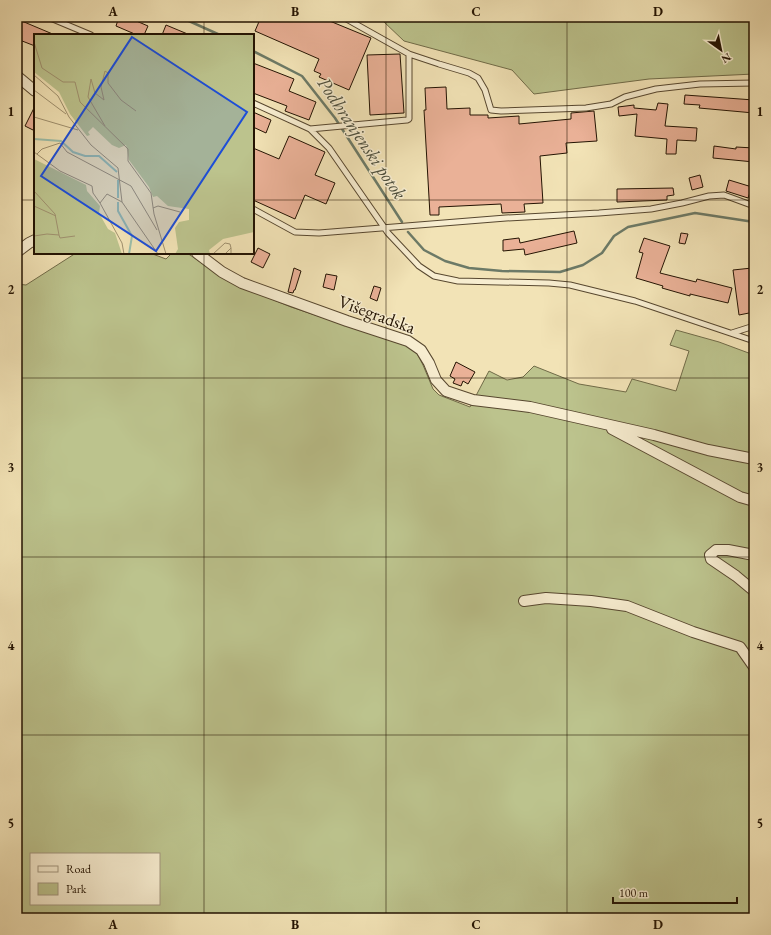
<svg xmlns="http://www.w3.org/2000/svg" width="771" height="935" viewBox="0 0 771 935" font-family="'EB Garamond',serif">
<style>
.green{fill:#bcc38d;stroke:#706b48;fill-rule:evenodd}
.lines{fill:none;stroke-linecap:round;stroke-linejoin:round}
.stream{stroke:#6c7a67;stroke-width:2.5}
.building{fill:#eab197;stroke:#231302}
.lane-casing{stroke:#57472f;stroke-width:7}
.street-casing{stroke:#57472f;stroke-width:12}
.lane{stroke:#f7edd0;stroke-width:5}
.street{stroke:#f7edd0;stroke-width:10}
.grid{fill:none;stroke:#231302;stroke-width:1;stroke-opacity:0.55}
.labels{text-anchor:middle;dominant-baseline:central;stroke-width:3;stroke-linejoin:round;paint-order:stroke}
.street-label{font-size:18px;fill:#231302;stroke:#f7edd0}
.water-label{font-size:19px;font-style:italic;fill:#4d4f3d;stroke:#f7edd0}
.inset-river{fill:none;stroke:#9cbeaa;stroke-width:2}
.inset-road{fill:none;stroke:#9f906e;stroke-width:1}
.view{fill:#1d4ed8;fill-opacity:0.15;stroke:#1d4ed8;stroke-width:2}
.inset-edge{fill:none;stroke:#231302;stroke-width:2}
.neatline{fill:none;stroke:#231302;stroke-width:1.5}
.grid-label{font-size:13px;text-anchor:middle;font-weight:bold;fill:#231302}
</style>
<rect width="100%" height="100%" fill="#f2e3b6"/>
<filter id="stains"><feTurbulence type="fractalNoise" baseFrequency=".005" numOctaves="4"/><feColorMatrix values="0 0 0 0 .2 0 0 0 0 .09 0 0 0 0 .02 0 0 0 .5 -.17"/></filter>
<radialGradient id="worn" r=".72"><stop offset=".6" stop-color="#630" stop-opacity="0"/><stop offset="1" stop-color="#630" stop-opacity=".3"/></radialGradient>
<path class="green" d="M384,17h370v57l-105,5 -115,15 -22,-24 -108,-29 -21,-20z
M76,253h74l16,6 6,-6h15l43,29 61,25 114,38 12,8 6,12 10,24 6,6 31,12 19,-36 18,9 16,-3 11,-11 45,18 47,8 6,-13 44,12 13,-40 -19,-6 6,-15 43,12 35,13v563h-737v-634l9,1zM31,854h128v50h-128z"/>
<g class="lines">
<path class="stream" d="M180,17l40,18
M253,51l49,25 33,42 67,104
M408,232l16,18 21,11 24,7 33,3 58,1 23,-7 19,-12 12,-17 14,-9 67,-14 59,9"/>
</g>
<path class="building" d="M119,17h8l21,9 -4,9h-7l-21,-9z
M261,17h59l51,21 -22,52 -30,-13 2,-3 -7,-3 5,-12 -64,-28z
M17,19l38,16h-20v11l-18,-7z
M166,25l24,10h-28z
M400,54l4,59 -34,2 -3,-60z
M253,63l41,16 -5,12 27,11 -7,18 -24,-9 2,-5 -34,-13z
M446,87l1,22 23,-1v7h18v3l31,-2v8l52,-5v-6l23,-2 3,30 -31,2 1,10 -27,3 3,47 -19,1 1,8 -23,1 -1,-9 -62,3v8h-9l-6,-105h2l-1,-22z
M685,95l69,5v13l-55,-5 1,-3 -16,-1z
M658,103l10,1 -3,22 32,2 -1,13 -19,-1 -1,14h-10l1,-15 -32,-3 2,-22 -18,2 -1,-9 16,-2v3l22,2z
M35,106v25l-10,-5z
M253,112l18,8 -5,13 -13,-6z
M289,136l36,16 -10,23 20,8 -9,21 -21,-9 -10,24 -42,-19v-52l26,11z
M714,146l22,3v-2l18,1v14l-41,-4z
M700,175l3,12 -11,3 -3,-12z
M729,180l23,7 -4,11 -22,-7z
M673,188l1,7 -7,1v4l-50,2v-13z
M574,231l3,12 -52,12 -1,-6 -21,2v-11l16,-2 1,5z
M681,233l7,1 -3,10 -6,-1z
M644,238l26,8 -10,27 36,9 1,-3 35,9 -4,15 -38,-9v2l-28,-8 1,-2 -27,-8 7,-25 -4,-1z
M258,248l12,6 -7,14 -12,-6z
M294,268l7,3 -6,19h-1l-1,3 -5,-1z
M752,268l2,13h-3l3,21v10l-15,3 -6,-45z
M326,274l11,2 -3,14 -11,-3z
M374,286l7,2 -4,13 -7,-3z
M456,362l19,10 -7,12 -5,-3 -2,5 -8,-3 2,-4 -5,-3z"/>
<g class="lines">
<g class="lane-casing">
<path id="lane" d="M48,17l43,18
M409,54l30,10 30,9 9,5 7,12 6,20 10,1 85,-3 25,-4 14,-7 31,-8 44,-5 54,-1
M253,103l57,26 19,19 59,85 31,33 15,10 24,5 91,2 21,2 65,16 119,40
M310,129l97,-9 2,-1v-65l-66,-37
M253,209l42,23 24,1 187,-15 93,-5 52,-4 31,-6 27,-7 15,-1 30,11
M732,333l22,-7"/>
</g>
<g class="street-casing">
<path id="street" d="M17,76l18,15
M17,252l12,-9 6,-3
M197,253l25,19 20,11 105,38 61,20 13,9 8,13 7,17 10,11 27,9 57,7 124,28 54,15 46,9
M612,429l128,68 14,4
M754,555l-26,-5h-12l-6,5 1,4 25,17 18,15
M524,601l22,-3 45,3 36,5 66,26 47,15 14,20"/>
</g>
<use href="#lane" class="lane"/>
<use href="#street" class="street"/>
</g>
<path class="grid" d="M204,17v18M386,17v901M567,17v901M17,200h18M253,200h501M204,253v665M17,378h737M17,557h737M17,735h737"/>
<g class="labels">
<g class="street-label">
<text transform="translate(377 314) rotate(20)">Višegradska</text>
</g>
<g class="water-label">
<text transform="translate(362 138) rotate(56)">Podhranjenski potok</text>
</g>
</g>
<g transform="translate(34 34)">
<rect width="220" height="220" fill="#f2e3b6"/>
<path d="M0,0h220v198l-31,7 -14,11 1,4h-35l3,-5 -3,-21 4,-6 10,-2v-11l-21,-3 -11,-10 -4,1 -4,-10 -20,-27 -3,-15 -7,3 -7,-3 -19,-18 -5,5 2,3 -3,1 -17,-22 -11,-22 -25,-20zM0,125l52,26 1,6 13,15 -1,7 9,16 7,4 7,21h-88z" fill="#bcc38d"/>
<path class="inset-river" d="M0,105l27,2 12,11 12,4h14l18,16M84,146v18M84,168v9l14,25 -3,18"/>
<path class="inset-road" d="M0,8l8,26 21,14h12l5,20 48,47v12l23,32 3,21 12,40M0,41l24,21 11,21 22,28 27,23 4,34 36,52M0,56l32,24M0,83l44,13M71,92l-17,-29 3,-18 4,14 9,7 -3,-13 4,-16 3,2v10l13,17 15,11M0,118l26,19 32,15 1,7 7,10M3,120l5,-5 18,-6 7,9 64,34 26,44M0,157l21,23 4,21M88,168l-15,-8 -7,9 22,40 2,11M0,172l22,10M119,174l5,-2 22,6M0,202l13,-2 12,1 1,3 15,-2M179,220l12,-11 5,1 1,4M191,220l6,-6v6"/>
<path class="view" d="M98,3l115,75 -91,139 -115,-75z"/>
<rect width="220" height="220" class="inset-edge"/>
</g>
<rect width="771" height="935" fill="none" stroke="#f2e3b6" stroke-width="44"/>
<rect x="30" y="853" width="130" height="52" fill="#f7edd0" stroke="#a2967e"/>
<rect x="38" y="866" width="20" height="6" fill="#f7edd0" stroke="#a2967e"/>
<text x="66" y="873" font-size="12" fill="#231302">Road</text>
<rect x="38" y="883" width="20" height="12" fill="#bcc38d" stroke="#a2967e"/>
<text x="66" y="893" font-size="12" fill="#231302">Park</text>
<g transform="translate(721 50) rotate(147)" stroke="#f7edd0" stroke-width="3" paint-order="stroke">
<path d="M0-3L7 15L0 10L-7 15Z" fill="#231302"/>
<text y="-6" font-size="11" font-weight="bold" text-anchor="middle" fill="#231302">N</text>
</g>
<path d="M613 897v6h124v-6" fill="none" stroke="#231302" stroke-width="2"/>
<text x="619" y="897" font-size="12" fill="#231302" stroke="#f7edd0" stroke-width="3" paint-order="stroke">100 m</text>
<rect x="22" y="22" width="727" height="891" class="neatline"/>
<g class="grid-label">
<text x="113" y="16">A</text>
<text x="295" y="16">B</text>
<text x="476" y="16">C</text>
<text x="658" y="16">D</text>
<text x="11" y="116">1</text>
<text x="760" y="116">1</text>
<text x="11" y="294">2</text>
<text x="760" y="294">2</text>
<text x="11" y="472">3</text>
<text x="760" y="472">3</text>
<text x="11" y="650">4</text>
<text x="760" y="650">4</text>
<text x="11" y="828">5</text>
<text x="760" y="828">5</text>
<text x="113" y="929">A</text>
<text x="295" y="929">B</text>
<text x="476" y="929">C</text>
<text x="658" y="929">D</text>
</g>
<rect width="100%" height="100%" filter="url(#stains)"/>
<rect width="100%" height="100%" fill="url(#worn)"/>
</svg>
